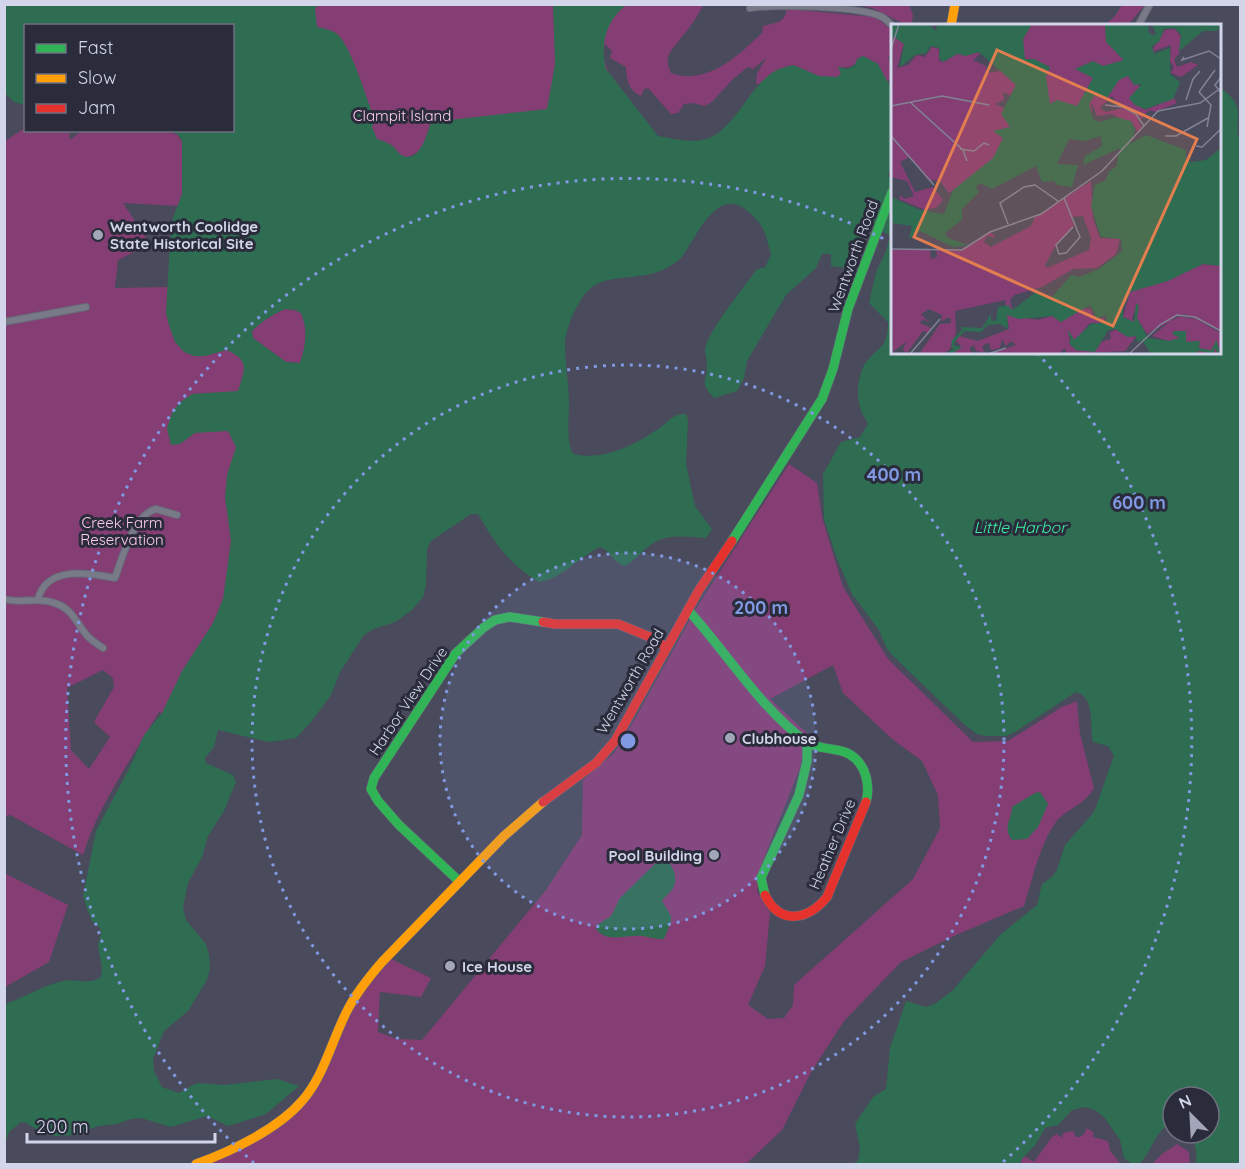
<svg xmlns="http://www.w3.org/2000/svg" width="1245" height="1169" viewBox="0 0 1245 1169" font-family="Quicksand,sans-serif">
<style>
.green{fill:#853e73;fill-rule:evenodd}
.water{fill:#2e6d51;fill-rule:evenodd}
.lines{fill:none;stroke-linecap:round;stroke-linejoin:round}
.street-casing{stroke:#666878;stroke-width:8}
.fast-casing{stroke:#666878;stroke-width:10}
.slow-casing{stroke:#666878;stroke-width:10}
.jam-casing{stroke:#666878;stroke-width:10}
.street{stroke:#797a87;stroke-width:6}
.fast{stroke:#30b455;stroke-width:9}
.slow{stroke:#ff9f0a;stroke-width:9}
.jam{stroke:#e5322d;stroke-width:9}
.ring{fill:none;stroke:#8199e2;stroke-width:3;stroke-dasharray:3 6}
.poi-dot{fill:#a3a5b8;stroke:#2a2c3b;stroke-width:2}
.labels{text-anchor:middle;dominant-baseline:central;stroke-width:6;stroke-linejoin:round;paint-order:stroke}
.park-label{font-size:15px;fill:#fdcbeb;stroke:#2a2c3b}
.poi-label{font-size:15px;font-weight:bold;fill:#d3d6ea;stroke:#2a2c3b;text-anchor:start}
.street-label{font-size:15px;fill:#d3d6ea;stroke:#2a2c3b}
.water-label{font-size:16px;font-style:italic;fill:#3ceea3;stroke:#2a2c3b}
.inset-river{fill:none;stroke:#2e6d51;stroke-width:3}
.inset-road{fill:none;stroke:#808295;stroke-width:1.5}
.view{fill:#e27e4f;fill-opacity:0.15;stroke:#e27e4f;stroke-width:3}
.inset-edge{fill:none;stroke:#d3d6ea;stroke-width:3}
.centre{fill:#8199e2;stroke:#2a2c3b;stroke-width:3}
.ring-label{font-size:18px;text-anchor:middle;font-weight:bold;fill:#8199e2;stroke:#2a2c3b;stroke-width:6;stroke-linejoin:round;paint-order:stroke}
</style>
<rect width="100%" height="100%" fill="#494a5c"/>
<path class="green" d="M175,4l528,1c-5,11 -14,24 -22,33 -10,14 -18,16 -10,35 36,13 67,-17 91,-40l1,-7c14,-4 21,-2 24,-17l88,8 17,13v24v-3l-4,7c3,8 5,17 -1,24l-9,-18 -15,-8c-8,9 -12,13 -24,11l2,7 -4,3 -18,-1 -26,-11 -18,6 -16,13h-3l1,-10 9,-16 -13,11 -5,-2 -15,12 -21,23 -7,4 -12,-3 -9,1 -6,9 -7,1 -23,-26 -4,1 -3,7c-13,-6 -14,-16 -15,-29l-16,-9 2,-7 -7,-7c-4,18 3,28 14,43l-15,28 -174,10 -7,22 -7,6 -14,7 -170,-134z
M857,5h52l4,10 -1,7 -6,3 -34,-17z
M1122,5h23l-17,20h-23l10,-9z
M25,128l1,2 43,1 1,9 11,-9h86l11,4 4,7 1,54 -4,10 -56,-3 27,41 -32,16 -3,28 54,-1 79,58 -9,92 -7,153 -68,125 -5,-3c-26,45 -61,93 -76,143l-73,-40 -5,1v-675zM103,670l10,8 1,9 -20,35 16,15 -21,32 -18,-19 -4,-62z
M285,309l10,1 6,3c7,16 5,33 -1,50l-14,-1 -33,-24 -1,-7c10,-10 20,-16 33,-22z
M789,464l28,19 5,34 21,70 45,72 85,83 35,-1 54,-34 15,-6 3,33 14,54c-10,18 -27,20 -38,34 -17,23 -23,57 -32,84l-68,29 -55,27 -57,59 -33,51 -29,58 -36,34h-541l29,-12 49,-28 22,-21 56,-108 30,-36 40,19 -10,19 -41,-5 -2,40 19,7 25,1 124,-150 36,-55 1,-55 31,-27 22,-36 61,-110zM833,665l10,28 49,46 30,22 16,34 2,33 -27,51 -119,106 -1,20 -9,13 -16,1 -20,-14 17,-39 5,-53 -13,-22 3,-23 40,-100 4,-21 -3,-3 8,-9 -39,-36z
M4,873l64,32 -19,57 -44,25z
M1087,1128l7,5 -1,4 15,4 2,10 11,13h-101l4,-8 10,6 18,-25 5,-3 5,4 1,-5 10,-2 3,6c6,1 9,-4 11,-9z
M1177,1144l12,8 1,12h-38l10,-10z"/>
<path class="water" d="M5,5h314l-4,3 2,19c6,1 14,3 19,6 15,11 31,68 39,87l-3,7 5,12c6,2 12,4 17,8 2,2 3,5 6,7 19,13 27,-20 31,-32l116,-13 8,-45 -2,-59h73c-20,16 -26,38 -20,64l52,67c16,3 36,8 51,2 27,-11 40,-52 66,-67 5,-3 12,-4 18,-6l26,11 18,1 4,-3 -3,-7 10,2 7,-4 2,-6 6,-3 15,8 14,26v68l-4,18 4,3v173h328v-265c25,20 16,22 18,50l2,1v1026h-45c4,-9 -1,-21 -4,-31h18v-36h-36v30h-8c-12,10 -14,26 -26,37l-8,-1 -7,-5 -4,-18 -16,-23 -9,-7 -10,-3 -13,3 -14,15 -13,3 -9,16 -15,16 -1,4h-170l8,-3 2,-13 -5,-24 18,-27 13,-8 4,-41 16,-47 20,6 10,-4 16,-12 49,-57 36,-29 5,-21 10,-7 5,-7 8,-25 29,-33 20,-56 -6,-10 -15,-4c-4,-15 3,-45 -17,-50l-61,40 -9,4h-21l-8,-2 -12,-9 -74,-71 -5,-7 -7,-17 -27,-36 -16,-38 -12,-37 -1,-45 18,-32 19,-5 8,-13c-3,-6 -7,-11 -8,-17 -4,-13 -2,-35 7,-46 13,-16 21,-13 21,-39l-19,-19 7,-31 10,-21 4,-15 -16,-10 -9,2 -20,40 -14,-2v-12h-9l-6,14 -30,27 -39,66 -3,17 -7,13 -23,7c-16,-17 -6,-16 -7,-34 0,-5 -2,-10 -2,-14 3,-20 39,-62 51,-80l9,-3 6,-12c-6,-23 -6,-30 -26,-46 -30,-22 -50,32 -64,49 -3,3 -8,6 -11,8 -22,15 -52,7 -75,19 -15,8 -30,43 -30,60 0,20 4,40 4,59 0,15 -3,37 4,50 30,7 60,-8 85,-25 10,-6 14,-16 28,-15l2,6 -2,44 9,42 17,23 -6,9c-15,-1 -36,-4 -49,3 -12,6 -20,18 -32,25 -14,-5 -13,-14 -25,-19 -22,10 -36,31 -61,35 -30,-18 -43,-37 -61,-68h-7l-40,27 -4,8 -1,36 -3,12 -11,13 -17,12 -21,7 -10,6 -24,37 -9,23 -20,27 -15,16 -27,4 -51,-12 -4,17 -9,11 1,5 27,12 3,7 -12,29 -16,25 -6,21 -14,26 -5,24 3,13 20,24 3,11 1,13 -3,12 -19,31 -24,20 -11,28 1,12 8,16 17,6 18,-10 27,2 53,-6 22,7 -33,28 -38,12 -21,-10 -36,11 -30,-9 -10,1 -14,5 -19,2 -24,9 -18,1 -12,-2 -18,-11 -5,-1 -12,10 -4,12v-140c19,-6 38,-19 58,-23 14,-3 25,5 38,-4l1,-9 -4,-23 3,-11 -1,-6 -8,-7 -5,-12 -4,-13 13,-65 35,-66 13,-30 18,-22 20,-42 31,-48 10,-24 8,-58 -6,-44 2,-22 9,-28 -8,-16 -33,2 -15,11 -9,1 -4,-17 6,-18 10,-10 9,-6 46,-3c7,-22 12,-30 -11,-41l-22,6h-11l-10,-4 -9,-10 -6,-17 -3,-12 4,-70 3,-25 9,-24v-54l-5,-6 -7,-3 62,-1v-104h-206l-1,79 -11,-3 -9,-9zM285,309l10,1 6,3c7,16 5,33 -1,50l-14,-1 -33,-24 -1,-7c10,-10 20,-16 33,-22z
M1040,792l8,12 -10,23 -11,12 -15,1c-10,-13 0,-20 0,-33l23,-14z
M662,857c10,5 16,19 12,29 -2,6 -9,10 -12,15l9,15v6l-7,17c-9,1 -19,-4 -28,-3 -15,0 -30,6 -40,-7l1,-4 14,-9 9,-18z"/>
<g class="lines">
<g class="street-casing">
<path id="street" d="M750,8c25,-4 111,-2 132,9 4,2 7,6 11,9
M1138,26l12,-22
M4,322l82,-15
M4,599c16,5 31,-2 47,3 20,5 23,17 34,31 4,6 12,11 18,15
M38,599c9,-34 51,-26 77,-21 7,-20 19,-64 41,-69l21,6"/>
</g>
<g class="fast-casing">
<path id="fast" d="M732,541l90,-142 11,-30 15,-60 44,-117
M688,610c39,43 70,95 117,131 14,11 37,4 51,18 11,11 14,29 10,43
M460,882l-61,-57 -21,-24 -7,-12 3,-11 82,-125 27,-25 12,-8 15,-3 33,5
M765,895l-4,-17 38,-83 8,-34v-18"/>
</g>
<g class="slow-casing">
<path id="slow" d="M951,26l4,-22
M196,1164c34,-12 82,-35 106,-63 22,-25 30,-61 45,-90 9,-18 22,-34 35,-49l122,-126 39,-34"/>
</g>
<g class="jam-casing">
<path id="jam" d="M543,622l12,2h63l32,13 17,11
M543,802l53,-39 19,-22 84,-151 33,-49
M765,895c15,31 43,25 62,2l39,-95"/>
</g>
<use href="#street" class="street"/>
<use href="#fast" class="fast"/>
<use href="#slow" class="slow"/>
<use href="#jam" class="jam"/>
</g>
<circle cx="628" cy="741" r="188" fill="#8199e2" fill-opacity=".12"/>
<g class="ring">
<circle cx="628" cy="741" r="188"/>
<circle cx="628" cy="741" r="376"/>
<path d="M254 1163A564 564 0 0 1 888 241M1037 353A564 564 0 0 1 1002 1163"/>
</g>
<g class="poi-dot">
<circle cx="98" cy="235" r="6"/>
<circle cx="730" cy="738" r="6"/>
<circle cx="714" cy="855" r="6"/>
<circle cx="450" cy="966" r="6"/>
</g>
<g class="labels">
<g class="park-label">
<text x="402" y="115">Clampit Island</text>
<text x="122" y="522">Creek Farm<tspan x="122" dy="17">Reservation</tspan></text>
</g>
<g class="poi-label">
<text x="110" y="226">Wentworth Coolidge<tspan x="110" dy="17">State Historical Site</tspan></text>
<text x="742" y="738">Clubhouse</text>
<text x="702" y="855" text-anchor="end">Pool Building</text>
<text x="462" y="966">Ice House</text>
</g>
<g class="street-label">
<text transform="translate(853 256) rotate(-70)">Wentworth Road</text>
<text transform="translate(630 681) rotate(-60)">Wentworth Road</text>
<text transform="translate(408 701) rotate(-56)">Harbor View Drive</text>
<text transform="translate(832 844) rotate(-67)">Heather Drive</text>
</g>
<g class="water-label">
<text x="1020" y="527">Little Harbor</text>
</g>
</g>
<g transform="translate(891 24)">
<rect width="330" height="330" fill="#494a5c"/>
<path d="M141,0h73l2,18 18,20 -6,12h9l13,14 -11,12 15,10 29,-12 3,5 -22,9 -6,-2 -8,9 -7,-8 -16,-6 -6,-9 -12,12 6,4 17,-4 13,7 6,13 -4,4 -7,-11 -5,1 -14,-8 -15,2 -6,-15 1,12 -5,-2v-11v13l-27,-8 -2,-5 -13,6 1,-4 -10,-7 -12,-30 -1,-26zM284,5l6,8 -2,17 -5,5 3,8 14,-5 7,3 -17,12 -10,-4 3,-6 -4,-6 1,-16 -20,7 14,-22zM2,12l11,7 -7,25 11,-3 9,-10 8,2 7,-10 7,2v12l5,1 13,-8 24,-1 -8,7 13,6v7l15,-2 15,13 -5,12 -8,-4 1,8 -9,4 9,4 9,16 -12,24 -13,17 -39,28 -9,-12 -12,-1 -18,-23 -10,5 15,30 18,-5 10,13 -7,8 -13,1 -24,-10 2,-4 3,4 10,-3 -7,-15 -16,-4zM200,157l2,38 7,19 20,1 -4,15 -19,14 -24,1 -31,18 -28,8 -4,5 3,16 25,4 14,-4 9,6 17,-13h13l3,9h10v5h-14l-15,17 -6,-5 1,10 7,6 21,-3 3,-6 10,-3 -1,-6 6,-4 11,8 9,-1 -11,15 -58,3 -2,-6 -7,6h-67l25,-9 -5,-4 -5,5 -4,-7 -2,9 -9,2 -2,-7 -4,1 -3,3 3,6 -9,-2 -2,-6 -5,3 3,6h-19l8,-8 -5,-5 3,-5 19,5 31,-12 -4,-29 -50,11 1,22 -6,16 -7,5h-24l21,-30 11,-1 -1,-6 -9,4 1,-6 -13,-6 -8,5 9,9 -7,-4 -3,4 11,5 -3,5 -5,-2 -17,23 -3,-5 4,-8 -14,11 -2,-102 39,-1 1,10 6,-2 -1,-7h26l29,-18 5,6 -9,-2 -3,6 7,5 40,-21 4,-9zM192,192l8,22 -2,12 -42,18 -2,-3 10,-18 19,-21 -3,-9zM312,240l18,2v64l-37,-16 -37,20 -10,-16 -1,-10 -4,10 3,4 -12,-5 7,-25zM286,292l19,3 25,14v21h-24l3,-8 -3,-5 -11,1v-10l-12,-1 6,7 -11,3 -17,-5z" fill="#853e73" fill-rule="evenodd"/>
<path d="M0,0h43l-3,2 5,5 1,-7h95l-9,15 2,20h9l16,8 -4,10 4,27 7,-4 20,6 16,-28 -18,-9 18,-8 10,5 21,-6 -18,-18 -1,-18h44l-1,8 6,4 2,-3 -5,-9h70l-4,7h-14l-24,20 2,-17 -7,-6 -10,1 -5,13 -7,4 2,8 16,-6v26l10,8 -7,17 -28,10 -10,-4 -6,-7 13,-14 -8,1 -6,-9 -9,4 -12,18 -13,-2 -5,8 4,15 6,3 17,-5 15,4 4,9 -5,14 16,-9 40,15v10l5,2 15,-2 15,-12v118l-18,-2 -35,17 -38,11 -7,17v8l11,5 2,-19 3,3 -2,12 11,20 21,3 11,-3 -8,-4 2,-3h12v11l14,-1 -3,13h-46l-9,-14 -5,2 -1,-6 -8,1 -13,-8 -7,1 -13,22 -19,-2 -7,-7 2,-4 -3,-6 1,-2 5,9 17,-16 15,-2 1,-7 -10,3 -7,-13 -29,17 -9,-6 -33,3 -12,-4 1,14 -8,-5 -12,1 -7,7 -18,-1 -2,-4 21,1 9,-14v6l5,1 2,-14 11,-2 1,4h4l22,-17 16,5 19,-22 8,2 20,-8 23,-18 -1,-12 -20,-2 -10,-31 4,-21 11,-5 3,-9 7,-4 4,-19 -37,17 2,-9 17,-10 -1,-10 -16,5 -16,-2 -12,25 21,1 -6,22 -15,-2 -3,-4 -12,1 -6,-16 -44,23 -12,-6 -4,4 3,5 -17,17v11l-17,13 3,5 20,7 -15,2 -33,-16 -11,8 3,-13 -21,-3v-26l29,13 24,4 9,-24 40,-32 10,-20 -10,-7 17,-4 -9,-13 15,-29 -37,-33 -13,4 -9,-2 -14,8 -4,-5 1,-9 -9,-2 -5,7 -11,2 -15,12 4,-23 -13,-9z" fill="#2e6d51"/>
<path class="inset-river" d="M305,325l16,3 4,-8 3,10M58,330l9,-6 -5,-1v-6l11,-11"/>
<path class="inset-road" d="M0,25l8,-25M293,33l-2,3 27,-9 12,8M330,53l-6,8 6,8M308,68l12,13 -4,22M308,68l16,-22M295,76l7,-21 7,-8M20,79l52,47 4,11M214,81l18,2 13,7 8,12M0,82l51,-10 47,9M0,112l43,49M274,112h11l32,-18M305,122l6,1 19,-18M69,125l14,2 10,-8 5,2M173,174l16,39 -14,16 -7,1 -3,-9 17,-18M117,200l-8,-21 24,-16 11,-2 23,16M0,225l71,1 28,-18 51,-18 61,-43 56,-60 42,-8 21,-15M19,330l30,-35M97,330l18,-6M238,330l32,-30 16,-9 18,2 26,14"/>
<path class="view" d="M106,26l200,89 -84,187 -199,-89z"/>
<rect width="330" height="330" class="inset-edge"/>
</g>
<circle cx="628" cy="741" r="9" class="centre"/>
<g class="ring-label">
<text x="894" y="481">400 m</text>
<text x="1139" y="509">600 m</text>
<text x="761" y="614">200 m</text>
</g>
<rect width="1245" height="1169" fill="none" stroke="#d3d6ea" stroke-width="12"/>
<rect x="24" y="24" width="210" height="108" fill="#2a2c3b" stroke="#6e7081" stroke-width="1.5"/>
<rect x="36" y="44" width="30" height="9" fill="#30b455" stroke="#6e7081" stroke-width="1.5"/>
<text x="78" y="54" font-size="18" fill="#d3d6ea">Fast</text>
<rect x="36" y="74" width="30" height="9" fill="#ff9f0a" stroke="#6e7081" stroke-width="1.5"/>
<text x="78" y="84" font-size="18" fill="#d3d6ea">Slow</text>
<rect x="36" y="104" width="30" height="9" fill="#e5322d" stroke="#6e7081" stroke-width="1.5"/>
<text x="78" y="114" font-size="18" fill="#d3d6ea">Jam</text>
<g transform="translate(1191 1115) rotate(336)"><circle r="28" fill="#2a2c3b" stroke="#6e7081" stroke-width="1.5"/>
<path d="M0-4.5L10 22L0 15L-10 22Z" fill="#a3a5b8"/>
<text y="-9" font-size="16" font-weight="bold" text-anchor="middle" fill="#d3d6ea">N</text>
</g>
<path d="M27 1133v9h188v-9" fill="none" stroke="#d3d6ea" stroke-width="3"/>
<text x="36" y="1133" font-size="18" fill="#d3d6ea" stroke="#2a2c3b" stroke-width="4.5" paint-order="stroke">200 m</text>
</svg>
